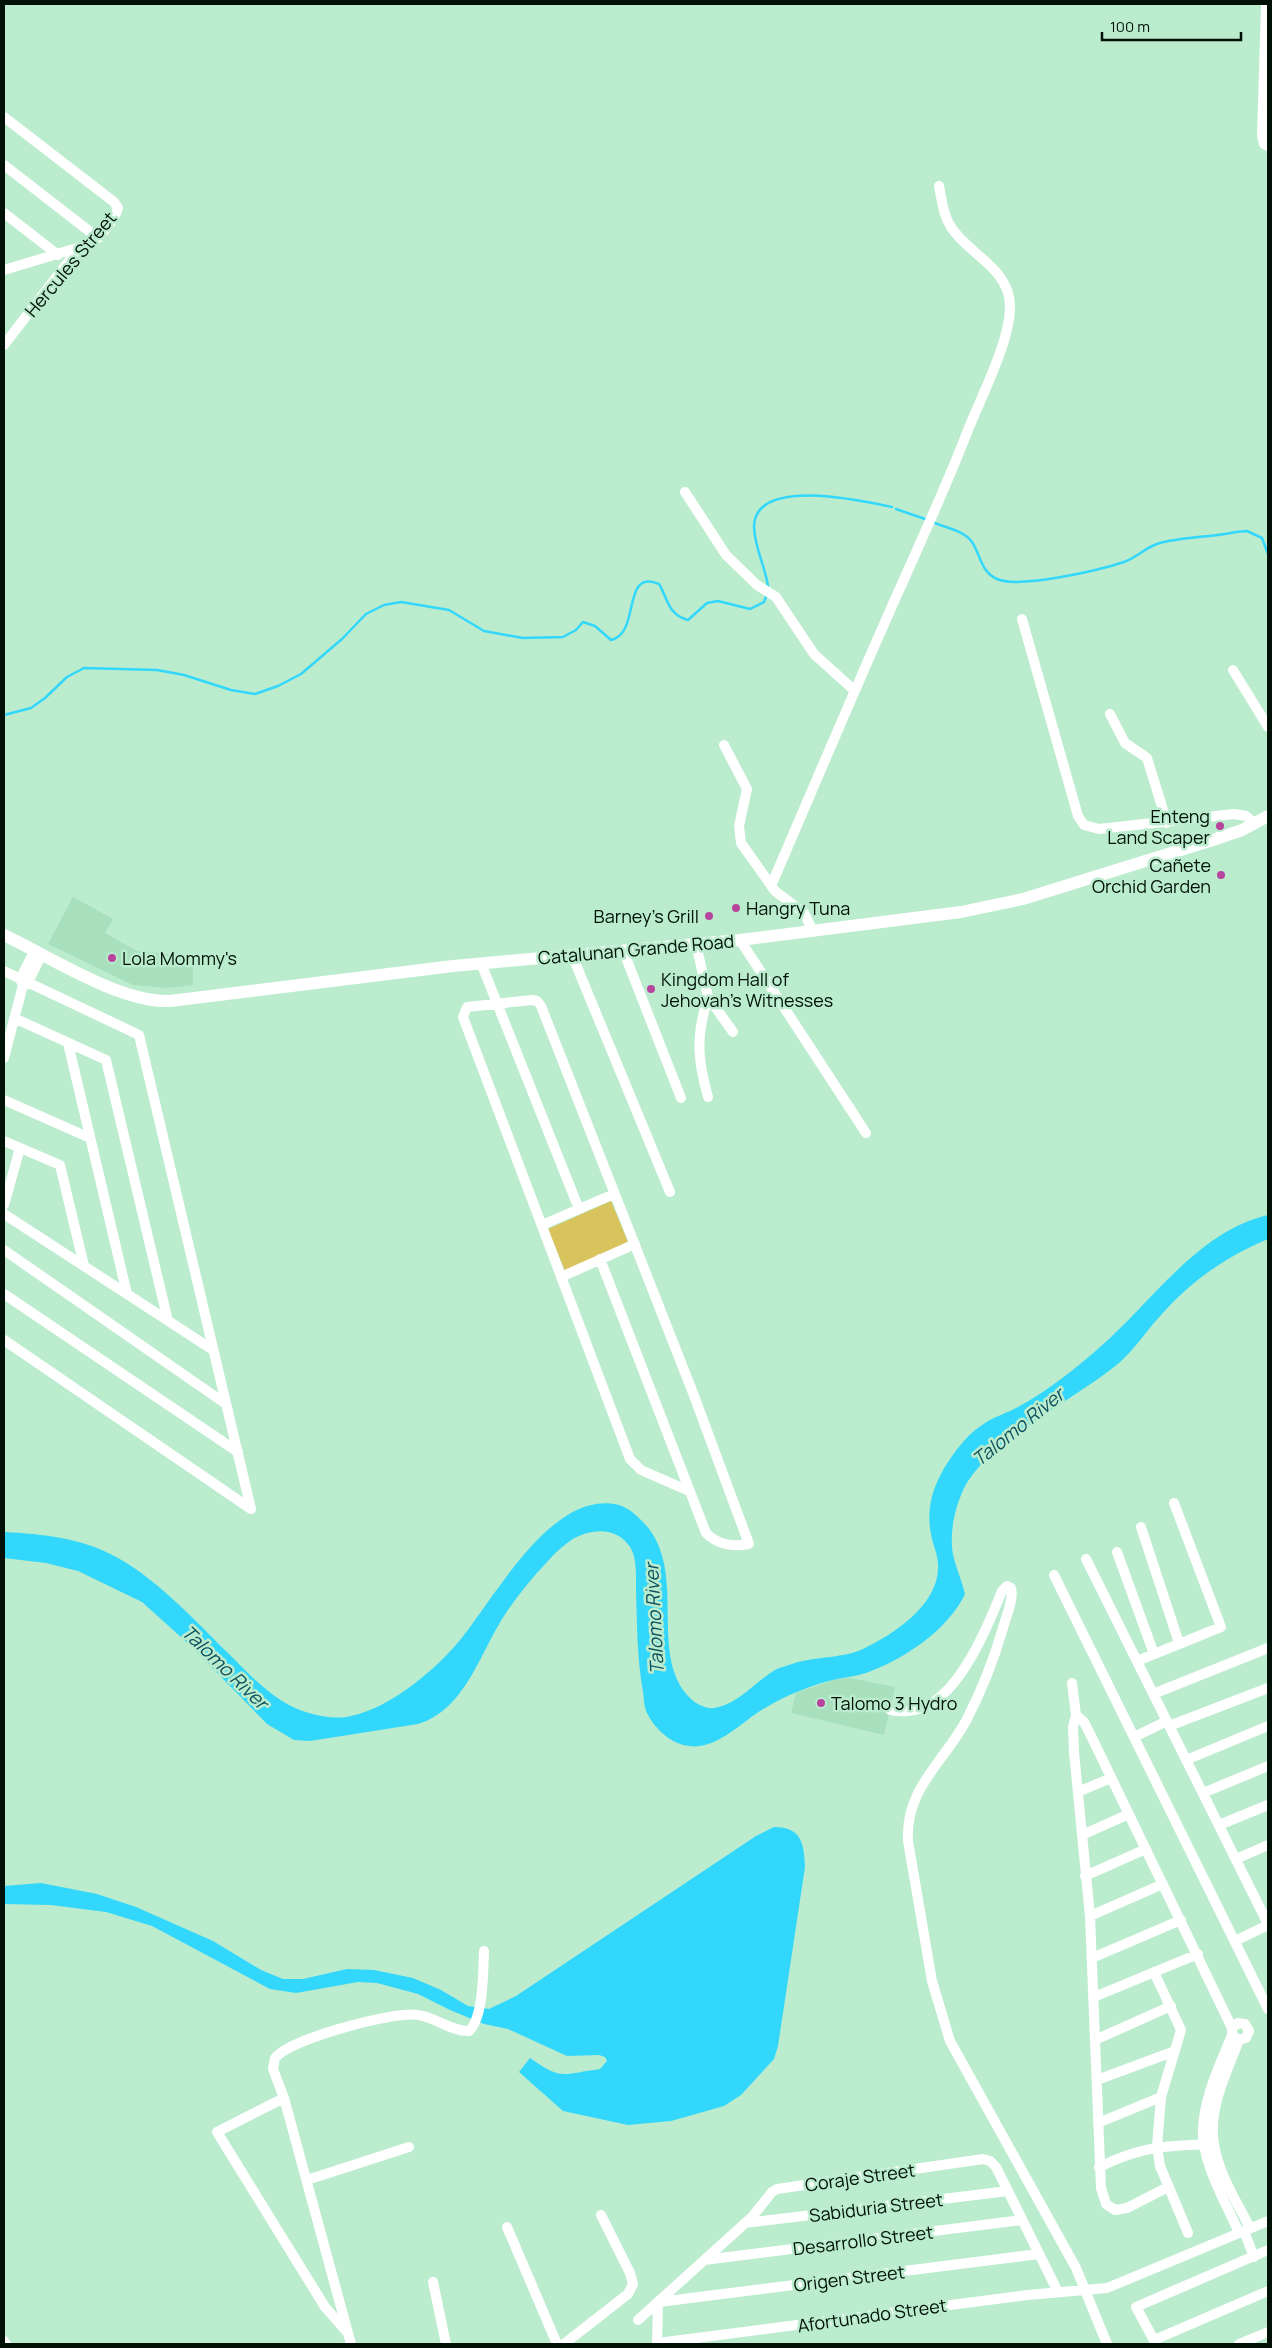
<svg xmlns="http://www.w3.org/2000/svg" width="1272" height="2348" viewBox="0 0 1272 2348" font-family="Manrope,sans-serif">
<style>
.built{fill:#a8e0bd}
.green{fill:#d9c35c}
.water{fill:#33d7fc}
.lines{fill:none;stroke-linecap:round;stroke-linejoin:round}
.stream{stroke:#33d7fc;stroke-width:2.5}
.minor{stroke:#fff;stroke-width:10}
.major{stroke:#fff;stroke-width:12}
.poi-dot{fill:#b7449d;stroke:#baeccd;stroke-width:2}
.labels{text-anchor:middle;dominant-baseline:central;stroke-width:5;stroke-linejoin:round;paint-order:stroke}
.street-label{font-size:18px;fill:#011107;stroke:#baeccd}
.poi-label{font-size:18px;fill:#011107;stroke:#baeccd;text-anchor:start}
.water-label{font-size:19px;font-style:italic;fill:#0e505f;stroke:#baeccd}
</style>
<rect width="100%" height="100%" fill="#baeccd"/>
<path class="built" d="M73,897l40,22 -8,14 32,18 56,5v29l-26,3 -34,-3 -85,-41z
M850,1678l45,9 -11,48 -93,-22 5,-20 41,-14z"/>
<path class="green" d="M611,1201l17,41 -63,29 -17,-42z"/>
<path class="water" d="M1268,1215v24c-42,18 -76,41 -107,76 -14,15 -26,34 -42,48 -42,35 -132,79 -155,125 -9,20 -15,44 -11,67 3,13 9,26 12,39 -17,36 -62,66 -99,79 -10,3 -19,4 -29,6 -24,5 -52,17 -72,29 -23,13 -47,42 -76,38 -18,-2 -34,-17 -42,-33 -3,-6 -3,-14 -4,-21 -6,-34 -6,-69 -7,-103 0,-12 1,-32 -6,-42 -8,-13 -23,-18 -38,-15 -19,3 -32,16 -45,30 -16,17 -30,34 -43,54 -24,37 -39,94 -86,108l-108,17 -16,-1 -27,-16 -75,-77 -50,-45 -64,-31 -32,-8 -42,-5v-26c39,2 79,6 114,26 44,25 80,66 116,101 15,15 30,31 48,42 19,12 48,20 69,15 38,-8 79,-42 104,-70 37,-42 96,-159 164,-141 9,3 15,8 22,15 50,47 5,134 49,178 6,6 15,11 24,10 24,-3 42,-27 61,-38 3,-2 14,-5 17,-6 23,-8 49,-5 71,-15 31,-15 77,-45 75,-84 0,-9 -4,-18 -6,-26 -7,-29 0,-52 16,-77 10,-15 22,-30 37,-39 10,-7 23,-10 33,-16 28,-15 57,-38 81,-59 52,-45 99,-117 169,-133z
M774,1827c28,0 30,17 31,40l-27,179 -4,13 -33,36 -17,11 -53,15 -43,4 -65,-14 -44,-39 11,-14c33,23 32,16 70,11l7,-8 -2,-4 -6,-2 -32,1 -59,-27 -24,-5 -34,-14 -32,-16 -41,-11 -19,-1 -62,11 -26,-4 -118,-63 -46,-14 -55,-7 -47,-1v-18l37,-3 56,11 39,13 77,34 48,29 22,9h20l44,-10 27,1 39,8 28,12 27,16 21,3 27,-13 240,-160z"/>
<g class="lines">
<path class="stream" d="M896,509l32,11
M935,523c12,5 29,8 37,19 9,13 8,29 25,37 22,10 103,-9 127,-17 12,-4 21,-14 33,-18 26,-8 53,-6 79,-12l11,-1 15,7 6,16
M768,586c-3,-20 -14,-40 -14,-60 2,-50 110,-25 138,-19
M4,715l27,-7 14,-10 22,-21 17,-9 73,2 27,5 47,15 24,4 23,-8 23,-12 41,-35 24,-25 18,-9 17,-3 48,8 35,21 39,7 40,-1 13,-7 7,-8 12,4 16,14c30,-6 10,-72 48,-56 9,15 9,31 29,36l19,-17 11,-2 32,8 14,-7 3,-8"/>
<path class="minor" d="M1266,4l-4,132 2,8 4,2
M4,117l110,85 4,6c-3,12 -18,29 -28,36l-86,26
M4,165l94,73
M4,213l54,42
M4,345l74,-96
M685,492l41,63 31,30 19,12 38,57 41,37
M1022,619l56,197 6,9 15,4 135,-15 12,2 9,8
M1233,670l35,57
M1110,714l15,29 22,15 20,65
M724,745l23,44 -8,37 2,17 34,48 29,22 9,18
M771,886c38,-88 75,-176 114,-264 28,-64 58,-127 83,-192 13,-33 43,-90 42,-125 -1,-37 -42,-51 -59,-78 -8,-12 -9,-27 -12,-41
M740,940l126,193
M696,944l12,53 25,35
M623,950l58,148
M572,955l98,237
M481,963l98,246
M4,971l135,64 112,474
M24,985l4,-3 14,-28
M708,997c-12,39 -11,61 0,100
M14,1018l92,42 62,261
M68,1043l59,251
M4,1058l19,-73 -3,-6 15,-29
M4,1100l86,38
M4,1141l56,24 24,101
M4,1205l16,-57
M4,1214l209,136
M542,1225l72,-31
M4,1250l222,154
M600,1259l106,274c12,12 26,14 43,11l-56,-151 -152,-387 -4,-5 -5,-1 -65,7 -4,10 167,442 11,11 48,21
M561,1277l74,-33
M4,1294l234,158
M4,1340l247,169
M1141,1527l38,116
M1117,1552l37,102
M1086,1559l182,365
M1054,1575l214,434
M1137,1661l84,-34 -47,-124
M1072,1683l4,32 -3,12 1,25 16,164 11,272 5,16 9,6 12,-2 41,-21
M1153,1694l115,-46
M890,1710c11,2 23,2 34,-3 37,-15 64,-81 78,-116l5,-5 4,2c3,12 -5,28 -8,40 -9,31 -22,64 -37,93 -23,42 -61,68 -58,120l24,140 18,60 126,227 31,76
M1076,1715l8,7 10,20 138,286v7l7,5
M1169,1726l99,-38
M1134,1737l33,-16
M1186,1760l82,-34
M1078,1792l33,-14
M1203,1793l65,-27
M1219,1825l49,-20
M1082,1835l47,-21
M1236,1859l32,-14
M1085,1876l61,-27
M1090,1916l73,-32
M1235,1941l33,-16
M1092,1958l89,-38
M1154,1972l27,58 -20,67 -4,49 3,20 28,67
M1094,1997l104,-43
M1232,2028l6,-5 7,1 4,7 -3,7 -7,2
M1232,2035c-12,30 -27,60 -29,92 -2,36 23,75 36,106
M1095,2040l76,-34
M1239,2040c-12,32 -31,68 -25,104 4,29 23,58 36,84
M1097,2080l78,-29
M284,2098l-67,34 108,175 22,25
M1098,2123l63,-26
M1099,2167c43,-21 65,-21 111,-23
M307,2180l102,-33
M745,2223l263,-32
M507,2227l50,117
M1244,2231l10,26
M704,2260l318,-40
M433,2282l13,62
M659,2302l380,-48
M638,2320l114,-103 20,-25 5,-3 206,-30 7,2 6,6 62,125
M1154,2340l114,-49
M4,2341l2,3
M658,2343l370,-48 79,-7 161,-67
M351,2344l-67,-246 -11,-29 2,-11c15,-19 118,-47 143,-43 17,2 34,17 51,16 15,-14 14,-60 15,-80
M564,2344l64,-50 5,-10 -3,-11 -29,-58
M657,2344l1,-42
M1156,2344l-20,-37 132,-57
M1239,2344l29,-12"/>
<path class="major" d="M4,935c46,22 116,68 166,66l283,-35 287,-26 221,-28 62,-13 190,-59 29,-10 26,-14"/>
</g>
<g class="poi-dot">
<circle cx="1220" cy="826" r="5"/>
<circle cx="1221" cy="875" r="5"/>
<circle cx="736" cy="908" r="5"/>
<circle cx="709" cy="916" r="5"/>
<circle cx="112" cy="958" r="5"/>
<circle cx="651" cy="989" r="5"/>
<circle cx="821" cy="1703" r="5"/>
</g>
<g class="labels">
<g class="street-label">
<text transform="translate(70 264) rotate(-50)">Hercules Street</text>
<text transform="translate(636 949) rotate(-5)">Catalunan Grande Road</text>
<text transform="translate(860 2177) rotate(-8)">Coraje Street</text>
<text transform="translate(876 2207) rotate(-7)">Sabiduria Street</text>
<text transform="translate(863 2240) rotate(-7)">Desarrollo Street</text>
<text transform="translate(849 2278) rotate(-7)">Origen Street</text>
<text transform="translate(872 2315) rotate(-8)">Afortunado Street</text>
</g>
<g class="poi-label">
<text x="1210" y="816" text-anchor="end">Enteng<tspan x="1210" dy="21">Land Scaper</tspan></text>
<text x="1211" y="865" text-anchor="end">Cañete<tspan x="1211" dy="21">Orchid Garden</tspan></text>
<text x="746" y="908">Hangry Tuna</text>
<text x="699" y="916" text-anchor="end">Barney's Grill</text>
<text x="122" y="958">Lola Mommy's</text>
<text x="661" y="979">Kingdom Hall of<tspan x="661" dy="21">Jehovah's Witnesses</tspan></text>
<text x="831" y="1703">Talomo 3 Hydro</text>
</g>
<g class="water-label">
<text transform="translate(1018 1427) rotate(-39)">Talomo River</text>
<text transform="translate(654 1619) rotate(-93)">Talomo River</text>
<text transform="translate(225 1667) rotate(44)">Talomo River</text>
</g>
</g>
<rect width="1272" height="2348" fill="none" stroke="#011107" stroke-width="10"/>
<path d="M1102 32v8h139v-8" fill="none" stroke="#011107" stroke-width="2.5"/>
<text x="1110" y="32" font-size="15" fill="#011107" stroke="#baeccd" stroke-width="4" paint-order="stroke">100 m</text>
</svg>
